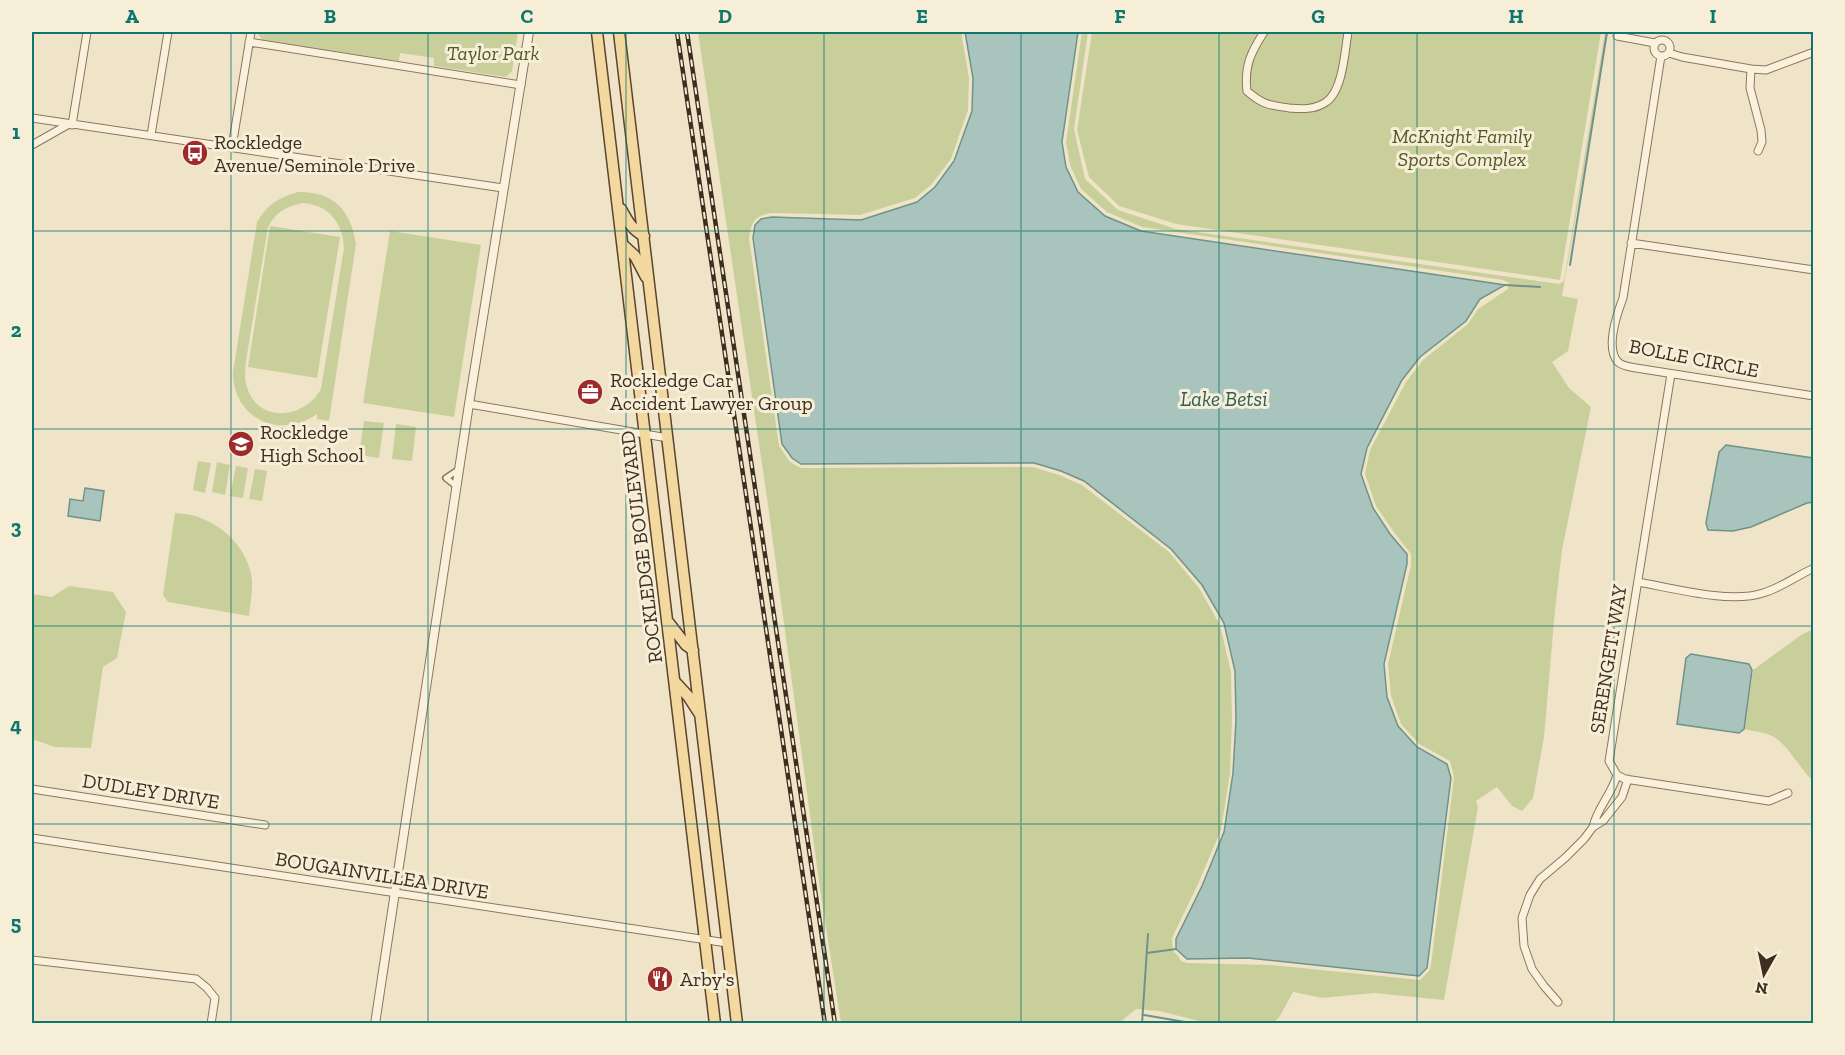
<svg xmlns="http://www.w3.org/2000/svg" width="1845" height="1055" viewBox="0 0 1845 1055" font-family="'Zilla Slab',serif">
<style>
.green{fill:#c9cf9b;fill-rule:evenodd}
.water{fill:#a9c4bc;stroke:#6f938a;stroke-width:1.5}
.lines{fill:none;stroke-linecap:round;stroke-linejoin:round}
.stream{stroke:#6f938a;stroke-width:2}
.pedestrian-casing{stroke:#8d765c;stroke-width:8}
.minor-casing{stroke:#8d765c;stroke-width:9}
.tertiary-casing{stroke:#8d765c;stroke-width:10}
.primary-casing{stroke:#5b4430;stroke-width:13}
.pedestrian{stroke:#faf1dc;stroke-width:5}
.minor{stroke:#faf1dc;stroke-width:7}
.tertiary{stroke:#faf1dc;stroke-width:8}
.primary{stroke:#f3d9a0;stroke-width:10}
.rail-casing{stroke:#3d2e20;stroke-width:4.5}
.rail{stroke:#f7eed8;stroke-width:2;stroke-dasharray:7;stroke-linecap:butt}
.grid{fill:none;stroke:#0f766e;stroke-width:1.5;stroke-opacity:0.55}
.labels{text-anchor:middle;dominant-baseline:central;stroke-width:6;stroke-linejoin:round;paint-order:stroke}
.park-label{font-size:20px;font-style:italic;fill:#4d5a26;stroke:#f7eed8}
.poi-label{font-size:20px;fill:#3d2e20;stroke:#f7eed8;text-anchor:start}
.street-label{font-size:20px;fill:#3d2e20;stroke:#f7eed8}
.water-label{font-size:21px;font-style:italic;fill:#2f5d5a;stroke:#f7eed8}
.neatline{fill:none;stroke:#0f766e;stroke-width:2}
.grid-label{font-size:20px;text-anchor:middle;font-weight:bold;fill:#0f766e}
</style>
<rect width="100%" height="100%" fill="#f0e4c8"/>
<path class="green" d="M257,32h261l-6,39 -6,6 -72,-11v-8l-34,-5 -1,8 -137,-21z
M698,32h263l8,46 -1,32 -17,49 -19,25 -17,14 -55,17 -88,-2c-18,3 -20,8 -23,25l30,208 11,16 11,6 232,-1 26,8 23,10 87,67 30,36 21,37 11,47 1,48 -2,53 -9,57 -23,54 -26,54 1,13 6,6 2,4 6,2 85,2 148,15 9,-9 2,-6 23,-188 -4,-16 -31,-17 -18,-20 -10,-28 -3,-32 23,-99v-11l-18,-23 -17,-25 -11,-32 5,-24 36,-68 17,-22 45,-36 10,-15 30,-20 1,-6 -6,-3 -361,-53 -35,-15 -26,-23 -11,-24 -4,-23 16,-110h6l-14,97 11,50 33,31 58,19 383,55 5,-3 41,-249h3l-46,264 16,3 -10,52 -16,11 17,26 22,19 -29,143 -7,60 -11,127 -11,61 -11,13 -10,-5 -15,-19 -21,14 2,6 -34,193 -70,-7 -52,5 -29,-6 -13,24 -7,8 -66,-1 -48,-12 -23,-2 -18,15 -277,-1 -21,-134 -53,-391z
M1092,32h509l-41,248 -384,-56 -57,-18 -30,-29 -12,-47z
M298,192c35,-1 53,18 58,52l-27,177 -12,-2v-5c-37,26 -84,5 -84,-42l24,-150c10,-17 22,-25 41,-30zM303,203c26,2 40,20 41,45l-23,141c-16,29 -60,35 -73,1 -4,-9 -3,-19 -2,-29l22,-134c8,-15 19,-21 35,-24z
M270,226l70,11 -23,141 -69,-11z
M390,231l91,14 -27,172 -91,-14z
M364,421l20,2 -5,35 -20,-3z
M396,424l20,3 -4,34 -20,-2z
M198,461l13,2 -6,30 -12,-3z
M217,462l13,3 -5,30 -13,-3z
M236,466l12,2 -5,30 -13,-2z
M255,469l12,2 -5,30 -13,-2z
M175,513c8,1 16,1 23,4 25,8 48,31 53,57 3,13 -1,29 -2,42l-81,-14 -5,-7z
M69,586l44,6 13,20 -9,46 -14,9 -12,81 -36,-1 -23,-8v-145l20,3z
M1813,629v152c-13,-12 -27,-39 -41,-45 -8,-4 -20,-5 -28,-7l9,-59 48,-35z"/>
<path class="water" d="M965,32h113l-16,110 4,25 12,25 27,24 36,15 364,54 -25,14 -14,22 -46,36 -18,23 -35,68 -6,26 12,34 17,26 17,20v10l-23,100 3,33 11,29 19,21 30,17 4,14 -24,190 -8,8 -171,-18 -61,1 -11,-10v-10l26,-53 22,-54 9,-59 3,-53 -1,-49 -11,-48 -22,-38 -31,-36 -87,-68 -23,-10 -27,-8 -233,1 -9,-6 -10,-14 -29,-206 2,-13 6,-6 11,-2 89,3 56,-18 18,-15 19,-26 18,-50 1,-33z
M1726,445l87,13v44l-6,1 -56,24 -18,4 -25,-1 -2,-7 13,-71z
M85,488l19,3 -4,30 -32,-5 2,-17 13,2z
M1691,654l58,10 3,6 -8,59 -5,4 -62,-9 9,-66z"/>
<g class="lines">
<path class="stream" d="M1570,265l37,-233
M1505,285l35,2
M1147,953l29,-4
M1144,1015l53,9
M1142,1024l6,-90"/>
<g class="pedestrian-casing">
<path id="pedestrian" d="M458,470l-2,16 -10,-8z"/>
</g>
<g class="minor-casing">
<path id="minor" d="M1264,32c-13,20 -20,34 -17,59 16,14 22,14 42,17 12,1 26,2 37,-6 17,-11 19,-52 22,-70
M1617,36l38,7
M1654 48a8 8 0 1 1 16 0a8 8 0 1 1-16 0Z
M249,42l272,43
M1669,53l13,4 69,12 15,1 48,-18
M1661,56l-38,242c-6,16 -18,50 -5,64 4,4 12,5 18,6l178,28
M1751,69l-1,19 11,42 1,12 -4,9
M32,118l471,70
M72,125l15,-93
M151,135l17,-103
M32,145l37,-21
M232,147l19,-115
M1631,243l183,27
M1671,374l-62,387 8,14 8,4 144,22 19,-8
M469,404l199,34
M1638,582c34,6 92,22 125,11 18,-5 33,-17 51,-25
M32,789l233,36
M1593,827c4,-19 19,-33 24,-52
M32,838l695,105
M32,960l164,19 11,9 8,10 -4,26
M1558,1002l-14,-16 -12,-17 -8,-23 -2,-28 8,-23 10,-16 25,-21 19,-19 9,-12 10,-6 19,-24 6,-18"/>
</g>
<g class="tertiary-casing">
<path id="tertiary" d="M375,1024l94,-620 60,-372"/>
</g>
<g class="primary-casing">
<path id="primary" d="M597,32l118,992
M619,32l118,992
M621,209c6,11 11,21 23,27
M623,245l12,11 11,21
M669,623l17,22 7,5
M675,682l13,14 11,17"/>
</g>
<use href="#pedestrian" class="pedestrian"/>
<use href="#minor" class="minor"/>
<use href="#tertiary" class="tertiary"/>
<use href="#primary" class="primary"/>
<g class="rail-casing">
<path id="rail" d="M677,32l148,992
M687,32l148,992"/>
</g>
<use href="#rail" class="rail"/>
</g>
<path class="grid" d="M231,32v992M428,32v992M626,32v992M824,32v992M1021,32v992M1219,32v992M1417,32v992M1614,32v992M32,231h1782M32,429h1782M32,626h1782M32,824h1782"/>
<defs>
<g id="bus-disc" transform="scale(1.35)"><circle r="9.5" fill="#9e2a2b" stroke="#f7eed8"/><path d="M-5-6H5V4H4V6H2V4H-2V6H-4V4H-5ZM-3.5-4V0h7V-4ZM-3.5 1.2v1.5H-2V1.2ZM2 1.2v1.5H3.5V1.2Z" fill="#fff"/></g>
<g id="office-disc" transform="scale(1.35)"><circle r="9.5" fill="#9e2a2b" stroke="#f7eed8"/><path d="M-6-3h4V-5.5h4V-3h4V5H-6ZM-1-4.5V-3h2v-1.5ZM-6 0V1H6V0Z" fill="#fff"/></g>
<g id="school-disc" transform="scale(1.35)"><circle r="9.5" fill="#9e2a2b" stroke="#f7eed8"/><path d="M0-5L7-2L0 1L-7-2ZM-4 1L0 2.5L4 1V4Q0 6-4 4Z" fill="#fff"/></g>
<g id="restaurant-disc" transform="scale(1.35)"><circle r="9.5" fill="#9e2a2b" stroke="#f7eed8"/><path d="M-5-6h1v4h1v-4h1v4h1v-4h1v5L-1.5 .5V6h-2V.5L-5-1ZM5-6V6H3V1.5H1.5Q1.5-4 5-6Z" fill="#fff"/></g>
</defs>
<g fill-rule="evenodd">
<use href="#bus-disc" x="195" y="153"/>
<use href="#office-disc" x="590" y="392"/>
<use href="#school-disc" x="241" y="444"/>
<use href="#restaurant-disc" x="660" y="979"/>
</g>
<g class="labels">
<g class="park-label">
<text x="493" y="53">Taylor Park</text>
<text x="1462" y="136">McKnight Family<tspan x="1462" dy="23">Sports Complex</tspan></text>
</g>
<g class="poi-label">
<text x="214" y="142">Rockledge<tspan x="214" dy="23">Avenue/Seminole Drive</tspan></text>
<text x="610" y="380">Rockledge Car<tspan x="610" dy="23">Accident Lawyer Group</tspan></text>
<text x="260" y="432">Rockledge<tspan x="260" dy="23">High School</tspan></text>
<text x="680" y="979">Arby's</text>
</g>
<g class="street-label">
<text transform="translate(1694 358) rotate(11)">BOLLE CIRCLE</text>
<text transform="translate(641 547) rotate(-97)">ROCKLEDGE BOULEVARD</text>
<text transform="translate(1608 659) rotate(-81)">SERENGETI WAY</text>
<text transform="translate(151 791) rotate(9)">DUDLEY DRIVE</text>
<text transform="translate(382 875) rotate(9)">BOUGAINVILLEA DRIVE</text>
</g>
<g class="water-label">
<text x="1224" y="398">Lake Betsi</text>
</g>
</g>
<rect width="1845" height="1055" fill="none" stroke="#f7eed8" stroke-width="66"/>
<g transform="translate(1764 974) rotate(189)" stroke="#f7eed8" stroke-width="4.5" paint-order="stroke">
<path d="M0-4.5L10 22L0 15L-10 22Z" fill="#3d2e20"/>
<text y="-9" font-size="16" font-weight="bold" text-anchor="middle" fill="#3d2e20">N</text>
</g>
<rect x="33" y="33" width="1779" height="989" class="neatline"/>
<g class="grid-label">
<text x="132" y="23">A</text>
<text x="330" y="23">B</text>
<text x="527" y="23">C</text>
<text x="725" y="23">D</text>
<text x="922" y="23">E</text>
<text x="1120" y="23">F</text>
<text x="1318" y="23">G</text>
<text x="1516" y="23">H</text>
<text x="1713" y="23">I</text>
<text x="16" y="139">1</text>
<text x="16" y="337">2</text>
<text x="16" y="534">3</text>
<text x="16" y="732">4</text>
<text x="16" y="930">5</text>
</g>
</svg>
